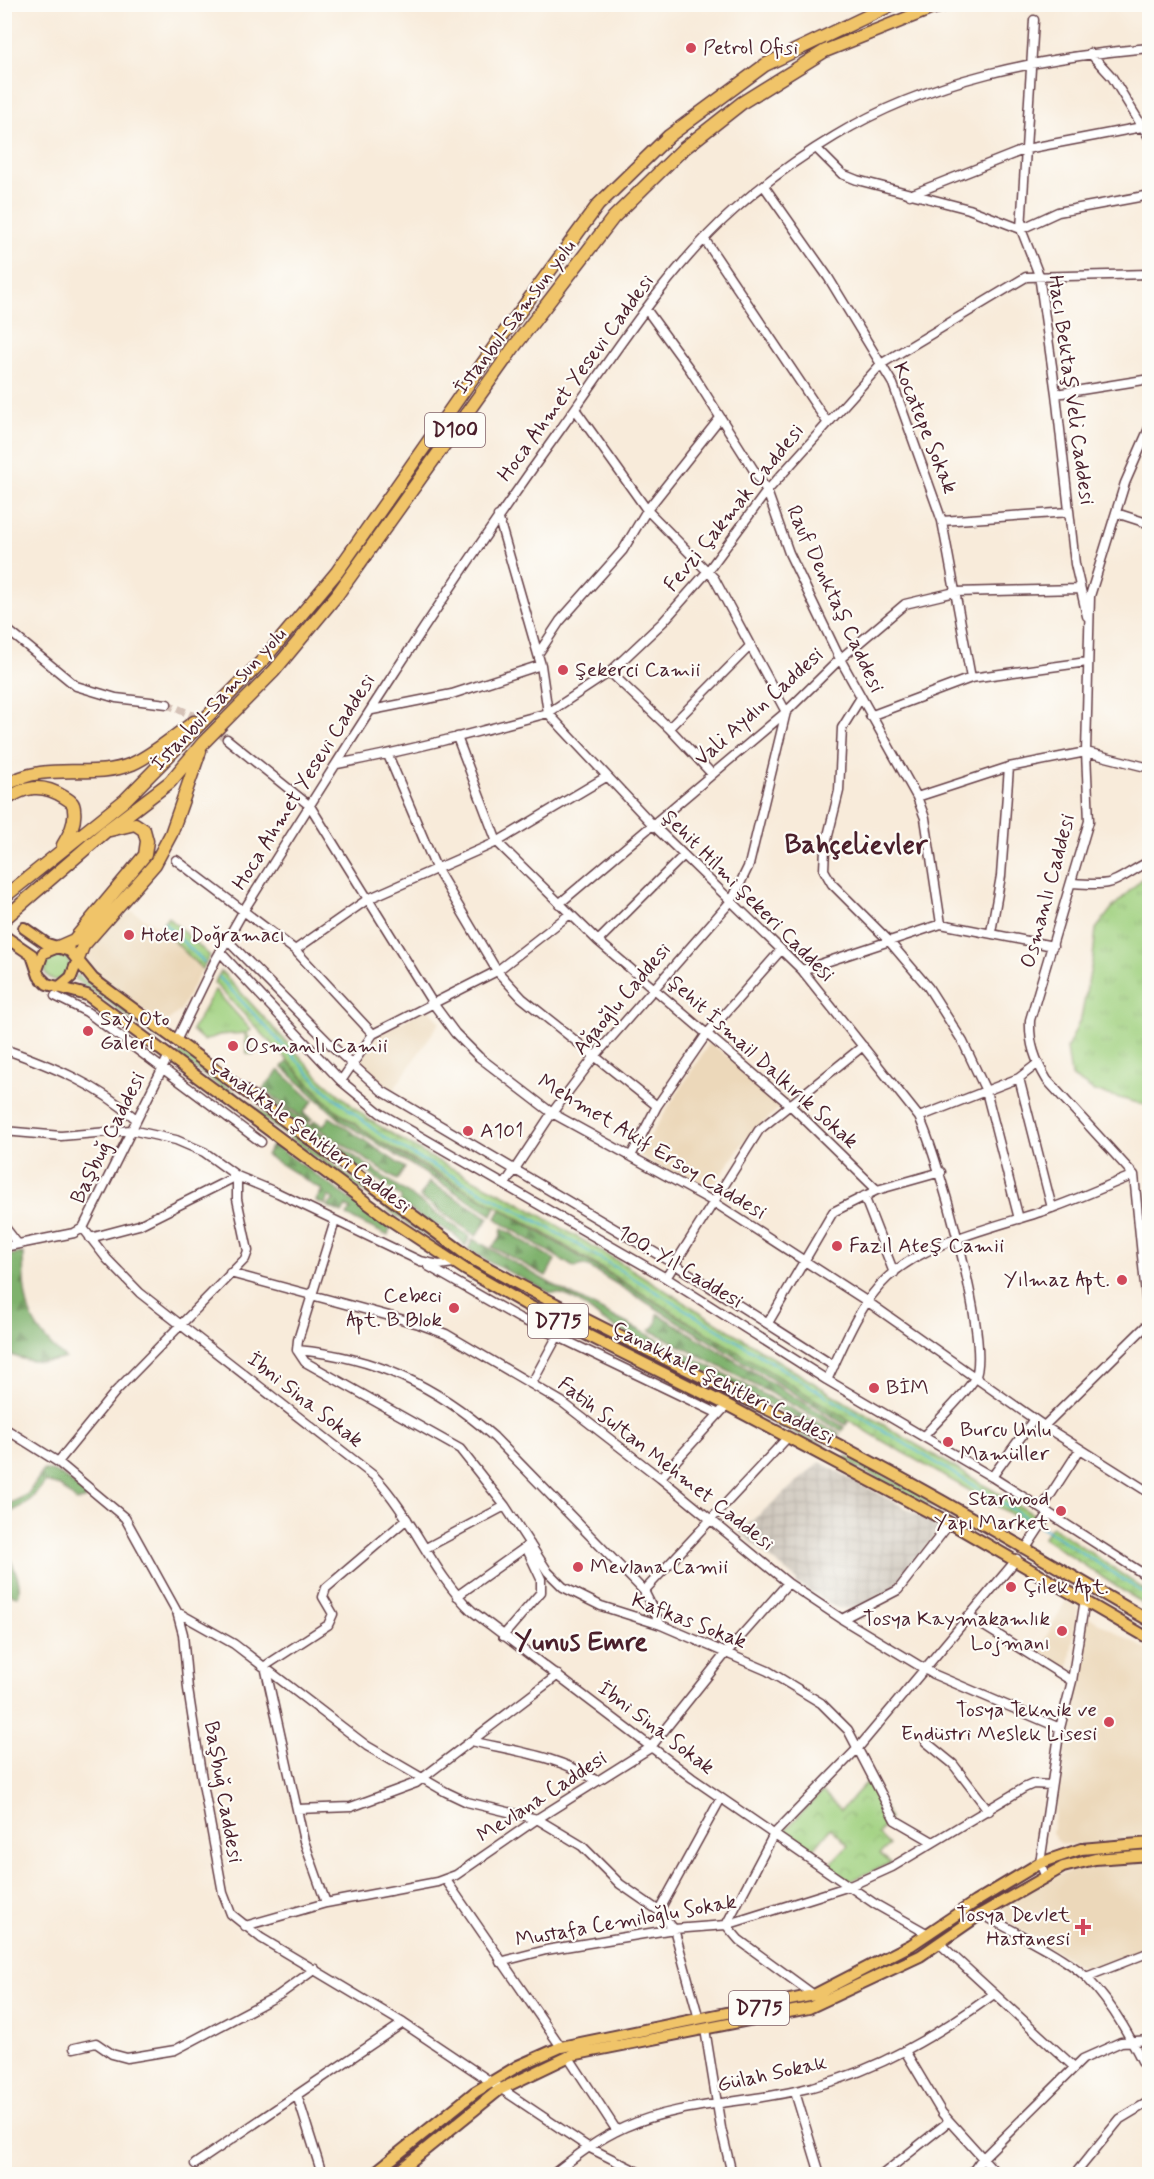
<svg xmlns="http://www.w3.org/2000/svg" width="1154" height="2179" viewBox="0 0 1154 2179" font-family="Mynerve,sans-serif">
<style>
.built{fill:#ecd8ba}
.industrial{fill:url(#industrial-grid)}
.grass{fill:url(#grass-tufts);stroke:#747854;stroke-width:1.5}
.forest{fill:url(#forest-firs);stroke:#64684c;stroke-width:1.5}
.wetland{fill:url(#wetland-marsh);stroke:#747854;stroke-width:1.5}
.park{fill:url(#park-crowns);stroke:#747854;stroke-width:1.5}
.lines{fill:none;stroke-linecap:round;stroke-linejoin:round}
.stream{stroke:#56b7d5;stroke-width:2}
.minor-tunnel{stroke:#d5c2b7;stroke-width:8;stroke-dasharray:8 4;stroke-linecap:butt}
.minor-casing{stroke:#643e45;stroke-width:11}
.major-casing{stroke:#643e45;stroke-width:14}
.highway-casing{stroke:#643e45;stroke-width:15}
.minor{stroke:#fff;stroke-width:8}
.major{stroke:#f0c469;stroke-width:10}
.highway{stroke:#f0c469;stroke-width:12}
.poi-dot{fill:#d1495b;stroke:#fdfcf7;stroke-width:2}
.labels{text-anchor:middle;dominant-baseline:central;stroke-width:4.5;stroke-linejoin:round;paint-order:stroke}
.shield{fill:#fdfcf7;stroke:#806168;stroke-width:1.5}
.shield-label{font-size:20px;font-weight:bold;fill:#4a1f2b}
.poi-label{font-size:21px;fill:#4a1f2b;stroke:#fdfcf7;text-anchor:start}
.street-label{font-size:21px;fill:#4a1f2b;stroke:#fdfcf7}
.district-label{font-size:27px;font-weight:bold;fill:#4a1f2b;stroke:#fdfcf7}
</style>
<defs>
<pattern id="industrial-grid" width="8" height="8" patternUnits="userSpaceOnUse" patternTransform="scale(1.5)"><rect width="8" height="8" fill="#cbc3b8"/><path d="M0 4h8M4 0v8" fill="none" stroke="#b0a79e"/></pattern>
<pattern id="grass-tufts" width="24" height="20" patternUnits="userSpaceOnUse" patternTransform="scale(1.5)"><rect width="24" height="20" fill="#9fd07e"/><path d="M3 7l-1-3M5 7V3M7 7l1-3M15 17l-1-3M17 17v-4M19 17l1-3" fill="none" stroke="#8ab26d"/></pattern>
<pattern id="forest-firs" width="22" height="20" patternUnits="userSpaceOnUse" patternTransform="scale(1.5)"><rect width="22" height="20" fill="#7fb26d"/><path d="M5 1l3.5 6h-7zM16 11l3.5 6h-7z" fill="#6a905a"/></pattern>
<pattern id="wetland-marsh" width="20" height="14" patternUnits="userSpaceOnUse" patternTransform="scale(1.5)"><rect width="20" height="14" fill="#9fd07e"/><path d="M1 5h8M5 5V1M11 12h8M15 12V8" fill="none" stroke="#8ab26d"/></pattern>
<pattern id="park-crowns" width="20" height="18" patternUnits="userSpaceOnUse" patternTransform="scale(1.5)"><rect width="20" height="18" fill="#9fd07e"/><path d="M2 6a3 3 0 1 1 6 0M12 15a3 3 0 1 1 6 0" fill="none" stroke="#8ab26d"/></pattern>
</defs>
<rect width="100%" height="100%" fill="#fdfcf7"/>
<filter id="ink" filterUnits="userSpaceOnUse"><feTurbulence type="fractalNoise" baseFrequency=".0167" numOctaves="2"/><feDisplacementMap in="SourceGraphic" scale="12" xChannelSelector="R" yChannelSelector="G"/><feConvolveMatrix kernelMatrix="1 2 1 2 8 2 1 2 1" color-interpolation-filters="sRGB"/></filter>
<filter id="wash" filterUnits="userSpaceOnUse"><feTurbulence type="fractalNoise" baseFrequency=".008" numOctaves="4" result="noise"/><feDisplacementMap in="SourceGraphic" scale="24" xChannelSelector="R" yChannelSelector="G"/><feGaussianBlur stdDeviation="1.35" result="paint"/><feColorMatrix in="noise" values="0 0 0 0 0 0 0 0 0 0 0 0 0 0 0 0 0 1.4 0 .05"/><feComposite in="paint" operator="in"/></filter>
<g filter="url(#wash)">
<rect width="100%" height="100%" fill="#f8ebda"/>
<path class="built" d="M132,911l28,16 42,42 -22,42 -18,14 -70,-53 -7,-13 33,-46 6,4z
M429,1007l11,15 -48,70 -35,-27 21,-30z
M710,1042l73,62 -40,39 -34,48h-4l-67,-36z
M1066,1600l12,7 -10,66 -32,-17z
M1087,1616l62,35v188l-77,6 -12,-2 -8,-10z
M1149,1859v90l-61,22 -93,-57 3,-6 50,-30 50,-15z"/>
<path class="industrial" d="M820,1462l121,65 -48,62 -39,20 -17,-1 -41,-25 1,-3 -58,-48z"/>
<path class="grass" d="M1149,872v234l-55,-15 -23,-15 -4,-28 14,-30 12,-61 3,-28 16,-21z
M44 967a13 13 0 1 1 26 0a13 13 0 1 1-26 0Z
M77,975l87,62v5l-89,-63z
M215,990l36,40 -4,3 7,21h-7l-2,-21 -26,2 -15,6 -12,-11z
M181,1052l270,200 -21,-12 -252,-184z
M486,1274l342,173 -1,3 -306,-155z
M846,1456l92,48 75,44 -170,-88z"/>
<path class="forest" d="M288,1061c14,15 29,33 45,47 49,40 107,69 163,98l-4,9 -148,-92 -62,-56z
M279,1070l34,31 -10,12 9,6 -3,3 -46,-33z
M261,1091l209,146 -5,10c-6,-14 -28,-21 -39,-27 -9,-4 -17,-12 -25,-17v-6l-37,-28 -8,-1 -67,-50v-3l-30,-22z
M330,1117l75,51 -8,12 -85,-56 3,-3 8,5z
M273,1144l117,84 -2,8 -41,-20 4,-7 -5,-3 -4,7 -15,-7 7,-6 -6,-4 -3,9 -9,-4 6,-11 -56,-35z
M429,1182l60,36 -13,18 -56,-39z
M501,1209l300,181 48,30 -3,5 -257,-158 -7,-2 -7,3 -70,-43 -9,-7z
M502,1228l53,32 -9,16 -54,-29 8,-8z
M473,1239l87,50 280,145 -3,5 -232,-117c-15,-11 -34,-30 -54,-29 -29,-15 -57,-27 -83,-44z
M23,1253c1,48 2,72 42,105 -22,7 -40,4 -60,-6v-96z
M658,1314l186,113 -2,4 -192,-101 6,-5z
M44,1470c14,-1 31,16 42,26l-1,4 -9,1 -16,-15 -15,-4 -17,21 -23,12v-9l22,-11z
M5,1551c7,10 18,33 13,45 -18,-1 -14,-30 -13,-45z"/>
<path class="wetland" d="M168,917l42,39 -8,13 -42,-42z
M221,971l99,107 48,41 60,37 88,45 107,63 207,129 206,123 -6,9 -149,-85 -345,-212 -157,-87 -48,-35 -117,-123z
M1052,1526l97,67v15l-106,-70z"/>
<path class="park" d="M870,1779l20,40 -12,15 11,11 -9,9 11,9 -41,18 -22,-15 20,-21 -17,-17 -20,24 -29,-19 40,-41 19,18z"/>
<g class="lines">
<path class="stream" d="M164,923l40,39
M219,977l105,112 54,44 35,22 131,70 86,51 418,255 102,66"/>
</g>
</g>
<g filter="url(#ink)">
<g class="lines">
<path class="minor-tunnel" d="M167,704l31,14 29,21"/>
<g class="minor-casing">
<path id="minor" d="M1034,20l-13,209 18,46 17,119 19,170 12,52
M1090,53l22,24 38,62
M816,148l26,26 15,6 112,29 52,20 37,-17 92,-17
M764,186l64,91 65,107 49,137 29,157
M910,195l116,-46 116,-22
M705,240l122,182
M646,309l45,62 76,120 22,62 51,106 77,138 8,21 16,106
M1056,394l94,-15
M1150,426l-25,57 -35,113 -4,156 3,69 -59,199c-1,23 5,40 17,60l87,95 16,161
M1116,513l34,11
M498,516l43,149 7,48 105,112 149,145 117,147c18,36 73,228 56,261 -9,16 -38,43 -51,58
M942,521l127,-9
M4,627l72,59 40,12 51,6
M538,654l22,-33 63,-71 24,-40 73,-92
M610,672l59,56 43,46
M860,699l-18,29 -3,63 -14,57 -1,22 8,14 56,56 40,47 35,55 23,49 33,128
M372,710l80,-16 89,-29
M870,716l101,-38 116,-16
M669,728l82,-83
M457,737l40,105 101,99 192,164 87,85
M227,739l83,67 122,196 23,31 24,24 73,56 160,88 156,101 176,124 106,67
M388,755l48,113 61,103 25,27 135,108
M337,764c71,-13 141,-32 211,-51l62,-41 53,-50 45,-51 59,-80 114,-127 145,-87 124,-3
M917,797l92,-30 77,-15 64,16
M176,860l119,90 78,84
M1073,883c48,4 38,-2 77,-22
M559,904l227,-192 54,-53 65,-55 50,-12 123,-3
M991,932l10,-56 8,-109
M227,940l105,106 50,45 292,173 160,102
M598,941l86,-86
M295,950l73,-51 129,-57 109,-65
M220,952l121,129 39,32 286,165 161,102 165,97 158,101
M802,970l139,-46 112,22
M55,996l32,16 174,130
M176,1041l39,-80 29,-51c100,-160 201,-320 311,-473 54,-75 110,-166 179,-227 30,-27 66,-53 101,-74 93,-57 208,-79 315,-88
M4,1049c48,17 94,36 132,70
M1019,1078l33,130
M341,1081l32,-47 124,-63 73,-57
M919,1117l100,-39 18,-14
M4,1131l57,5 70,-6 45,10 28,12 33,24 41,17 142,68 19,4 15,-2
M631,1156l26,-50 49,-71 75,-85
M505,1184l47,-71 43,-57 137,-156 17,-35 37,-153 -72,-134 -67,-68 -72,-101
M864,1196l30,77
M335,1221l-37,119 -1,10 8,12 155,87 45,57 43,66 15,15 38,19 60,19 107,46 53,32 27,27 47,90 38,22
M4,1226l13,17
M83,1228l24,31 33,34 234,183c39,41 58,97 98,135l220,167 183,126 53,30
M90,1238l49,-13 98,-49
M4,1247l70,-14 9,-5 86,-173
M428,1266l91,52 200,96
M230,1273l189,51 27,10 116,68 98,76 128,105 54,36 91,55 127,54
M666,1278l93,-148 104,-84
M768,1323l65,-111 44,-22 64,-18
M297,1350c78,7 138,35 197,87l150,154 17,34
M827,1380c16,-33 32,-76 60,-102 40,-38 111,-51 162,-69 29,-10 57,-23 85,-34
M532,1383l32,-59
M1044,1426l106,-104
M4,1428l54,34 67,56 52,94 6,22 5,55 13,84 22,120 8,21 30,24 142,85 185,124 54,27
M58,1462l58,-71 129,-132 3,-8 -11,-52v-23
M992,1477l42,-58
M660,1478l67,-73
M1042,1508l38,-59
M426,1548l79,-42
M1026,1548l23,-35
M644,1591l144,-154
M457,1596l73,-52
M177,1612l57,32 133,102 79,46 21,10 70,17 45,27 38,38 39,27 15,18 25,90
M968,1616l104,65
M842,1619l56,-29 52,-67
M503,1636l38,-44v-13l-15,-32
M471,1741c43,10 88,15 126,40
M926,1742l27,22 36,47
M297,1809l54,-2 65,-24 142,-108
M1045,1875l-5,-12 20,-135 12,-47 13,-82
M446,1880l115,167
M326,1903l-22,-62 -39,-175 63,-41 5,-11 -10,-17 3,-9 81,-69
M659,1911l62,-113
M981,1914c28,15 86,43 107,65 27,28 45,63 62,98
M245,1926l81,-23 111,-21 19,-7 81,-56 113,-71 76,-95 62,-70
M939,1943l134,123
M500,1962l46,-12 128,-21 52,-4 124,-39 42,-19 132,-79 9,-4 18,1
M1086,1977l64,-25
M814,1995l-75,-55 -13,-15 48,-91 85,-87 158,-188
M705,2029l16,99 11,46
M74,2048l22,-5 16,11 15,4 48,-8 104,-55 36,-26
M905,2051l37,62 55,61
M568,2056l49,75
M795,2092l25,82
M297,2095l25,79
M195,2164l208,-141
M553,2174c23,-18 45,-35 72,-47 58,-26 126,-23 187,-40 67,-17 127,-53 182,-93
M883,2174l65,-52
M971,2174l10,-14 102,-101 38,-17 29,-2
M1075,2174l45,-55 30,-18"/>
</g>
<g class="major-casing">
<path id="major" d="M24,928l23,16 23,7 23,28 379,280c119,66 243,123 365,185 106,55 209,117 313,177
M4,936l28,19 7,21 8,8 40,11 303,225 76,50 59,34 202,101 223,118 200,116
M37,970l6,-17 15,-6
M58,988l13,-11 7,-18
M373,2174l102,-82 43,-26 43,-19 253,-52 97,-50 64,-43 65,-39 41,-14 69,-6
M395,2174l104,-84 73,-35 237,-47 111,-52 61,-42 82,-47 32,-8 55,-4"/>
</g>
<g class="highway-casing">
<path id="highway" d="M4,786c45,-27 84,-5 128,-22 19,-8 44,-29 62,-42
M4,801c20,-15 38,-18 60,-4 6,4 10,5 10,13 2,13 -5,25 -11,35
M4,897l121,-97 139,-141 73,-87 165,-236 96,-131 71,-69 96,-71 128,-61
M4,919l102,-88 64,-49 33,-39 71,-72 63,-76 177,-248 99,-129 69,-68 61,-48 82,-51 105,-42 21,-5
M58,947l16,-7 71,-85 2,-14 -3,-11 -9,-6 -25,6
M78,959l5,-13 72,-82 16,-30 29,-83"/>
</g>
<use href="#minor" class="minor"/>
<use href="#major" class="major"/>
<use href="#highway" class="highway"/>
</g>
</g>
<g class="poi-dot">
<circle cx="691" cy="48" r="6"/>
<circle cx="563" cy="670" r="6"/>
<circle cx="129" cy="935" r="6"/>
<circle cx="88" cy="1031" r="6"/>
<circle cx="233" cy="1046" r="6"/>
<circle cx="468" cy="1131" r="6"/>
<circle cx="837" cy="1246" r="6"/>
<circle cx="1122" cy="1280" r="6"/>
<circle cx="454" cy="1308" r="6"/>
<circle cx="874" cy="1388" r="6"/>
<circle cx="948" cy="1442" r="6"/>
<circle cx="1061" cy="1511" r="6"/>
<circle cx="578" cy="1567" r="6"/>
<circle cx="1011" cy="1587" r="6"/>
<circle cx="1062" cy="1631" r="6"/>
<circle cx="1109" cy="1722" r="6"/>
<path d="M1080 1918h6v6h6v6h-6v6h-6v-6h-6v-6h6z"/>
</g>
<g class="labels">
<g class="shield">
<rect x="425" y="413" width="60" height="34" rx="4.5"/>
<rect x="528" y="1304" width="60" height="34" rx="4.5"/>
<rect x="729" y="1991" width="60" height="34" rx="4.5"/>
</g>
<g class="shield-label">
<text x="455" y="430">D100</text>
<text x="558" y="1321">D775</text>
<text x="759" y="2008">D775</text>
</g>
<g class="poi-label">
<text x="703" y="48">Petrol Ofisi</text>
<text x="575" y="670">Şekerci Camii</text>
<text x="141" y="935">Hotel Doğramacı</text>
<text x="100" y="1019">Say Oto<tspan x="100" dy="24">Galeri</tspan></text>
<text x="245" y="1046">Osmanlı Camii</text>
<text x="480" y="1131">A101</text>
<text x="849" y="1246">Fazıl Ateş Camii</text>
<text x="1110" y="1280" text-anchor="end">Yılmaz Apt.</text>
<text x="442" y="1296" text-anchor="end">Cebeci<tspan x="442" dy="24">Apt. B Blok</tspan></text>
<text x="886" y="1388">BİM</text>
<text x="960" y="1430">Burcu Unlu<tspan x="960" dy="24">Mamüller</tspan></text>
<text x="1049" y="1499" text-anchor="end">Starwood<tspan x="1049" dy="24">Yapı Market</tspan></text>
<text x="590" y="1567">Mevlana Camii</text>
<text x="1023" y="1587">Çilek Apt.</text>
<text x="1050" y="1619" text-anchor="end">Tosya Kaymakamlık<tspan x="1050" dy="24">Lojmanı</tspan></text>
<text x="1097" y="1710" text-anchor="end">Tosya Teknik ve<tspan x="1097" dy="24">Endüstri Meslek Lisesi</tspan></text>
<text x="1070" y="1915" text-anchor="end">Tosya Devlet<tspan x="1070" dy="24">Hastanesi</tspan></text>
</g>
<g class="street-label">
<text transform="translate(515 317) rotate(-53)">İstanbul-Samsun yolu</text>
<text transform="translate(576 378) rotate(-54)">Hoca Ahmet Yesevi Caddesi</text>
<text transform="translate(1071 390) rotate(82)">Hacı Bektaş Veli Caddesi</text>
<text transform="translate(925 428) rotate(68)">Kocatepe Sokak</text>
<text transform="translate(734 508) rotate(-51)">Fevzi Çakmak Caddesi</text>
<text transform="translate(835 599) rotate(65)">Rauf Denktaş Caddesi</text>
<text transform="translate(219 699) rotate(-47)">İstanbul-Samsun yolu</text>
<text transform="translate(759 707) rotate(-42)">Vali Aydın Caddesi</text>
<text transform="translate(304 782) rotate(-58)">Hoca Ahmet Yesevi Caddesi</text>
<text transform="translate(1048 891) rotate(-75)">Osmanlı Caddesi</text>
<text transform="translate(748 896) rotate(45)">Şehit Hilmi Şekeri Caddesi</text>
<text transform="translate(622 999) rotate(-50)">Ağaoğlu Caddesi</text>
<text transform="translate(763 1062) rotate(42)">Şehit İsmail Dalkırık Sokak</text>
<text transform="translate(310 1135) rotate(37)">Çanakkale Şehitleri Caddesi</text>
<text transform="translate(108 1138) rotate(-64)">Başbuğ Caddesi</text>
<text transform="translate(652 1147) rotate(31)">Mehmet Akif Ersoy Caddesi</text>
<text transform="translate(680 1267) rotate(31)">100. Yıl Caddesi</text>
<text transform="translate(723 1383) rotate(27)">Çanakkale Şehitleri Caddesi</text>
<text transform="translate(305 1400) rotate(38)">İbni Sina Sokak</text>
<text transform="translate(666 1464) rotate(38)">Fatih Sultan Mehmet Caddesi</text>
<text transform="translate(689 1621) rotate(21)">Kafkas Sokak</text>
<text transform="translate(656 1728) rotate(37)">İbni Sina Sokak</text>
<text transform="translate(223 1792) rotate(80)">Başbuğ Caddesi</text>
<text transform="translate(542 1797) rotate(-33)">Mevlana Caddesi</text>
<text transform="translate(626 1921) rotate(-10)">Mustafa Cemiloğlu Sokak</text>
<text transform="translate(772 2074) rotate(-12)">Gülah Sokak</text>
</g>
<g class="district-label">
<text x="856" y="845">Bahçelievler</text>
<text x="581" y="1642">Yunus Emre</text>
</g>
</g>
<rect width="1154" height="2179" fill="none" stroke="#fdfcf7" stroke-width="24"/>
</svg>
